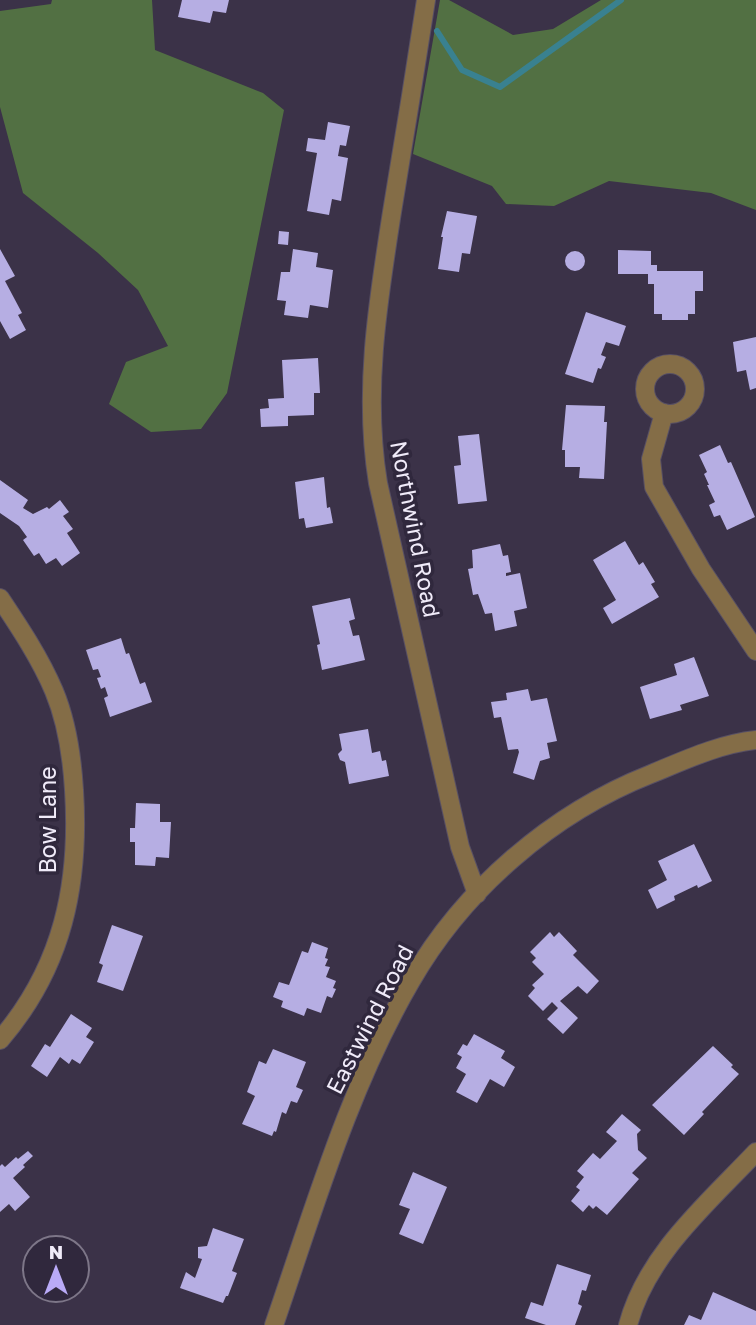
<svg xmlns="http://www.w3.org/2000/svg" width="756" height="1325" viewBox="0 0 756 1325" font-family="'Golos Text',sans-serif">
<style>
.forest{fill:#527043}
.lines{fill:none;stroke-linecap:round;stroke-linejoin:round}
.stream{stroke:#398190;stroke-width:6}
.building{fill:#b6aee3}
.minor-casing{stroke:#585064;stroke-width:20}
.minor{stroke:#846d47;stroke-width:18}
.labels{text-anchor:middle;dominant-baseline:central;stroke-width:7;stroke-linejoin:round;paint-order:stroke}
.street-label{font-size:23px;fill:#f0ebf9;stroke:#30283d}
</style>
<rect width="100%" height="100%" fill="#3b3248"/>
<path class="forest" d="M52,0h100l3,50 108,43 21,17 -57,283 -26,36 -50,3 -42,-28 17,-42 42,-16 -30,-56 -40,-37 -75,-60 -23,-86v-96l51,-7z
M440,0h9l64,35 40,-6 48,-29h155v210l-45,-17 -102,-12 -55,25 -48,-2 -14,-18 -79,-32z"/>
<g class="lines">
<path class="stream" d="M437,31l25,39 38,17 121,-87"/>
</g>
<path class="building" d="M182,0h47l-3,13 -13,-2 -3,12 -32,-6z
M328,122l22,4 -4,20 -6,-1 -2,11 10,2 -7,43 -9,-2 -3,16 -22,-4 10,-58 -11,-2 2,-13 17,2z
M447,211l30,5 -7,38 -8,-1 -3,19 -21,-3 5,-32h-2z
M279,231l10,1 -1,13 -10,-1z
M0,249l15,27 -10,5 17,32 -4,2 8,15 -16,9 -10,-18z
M293,249l25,4 -2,14 17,3 -5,38 -18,-3 -2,13 -24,-3 2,-14 -9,-1 4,-28h9z
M618,250l33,1v14h6v6h46v20h-8v23h-7v6h-26v-6h-8v-30h-6v-10h-30z
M565 261a10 10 0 1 1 20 0a10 10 0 1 1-20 0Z
M586,312l40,14 -7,20 -13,-4 -5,13 5,2 -5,12 -3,-1 -5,15 -28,-9z
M756,337v51l-6,2 -4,-20 -9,2 -4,-30z
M318,358l2,35h-6v22l-26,1v10l-27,1 -1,-18 9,-1 -1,-9 16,-1 -2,-38z
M566,405l39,1 -1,16h3l-3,57 -25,-1 1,-11h-15v-17h-3z
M479,434l8,67 -29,3 -4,-38 7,-1 -3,-29z
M720,445l8,18 3,-1 24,55 -28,13 -7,-15 -6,2 -5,-12 6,-3 -8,-17h2l-5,-11 3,-2 -8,-17z
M324,477l3,31 3,-1 3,16 -27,5 -2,-10 -5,1 -4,-37z
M0,480l28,20 -5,8 10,6 14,-7 2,2 11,-9 9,12 -6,4 10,13 -6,4 13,20 -18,13 -6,-8 -10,6 -7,-11 -5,3 -11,-16 4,-3 -8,-11 -19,-13z
M625,541l14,24 4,-3 12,20 -4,2 8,13 -47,27 -9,-16 13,-8 -23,-40z
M500,544l3,12 5,-1 3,17 -5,1v3l14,-3 7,35 -13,3 3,15 -22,5 -3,-18 -7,1 -7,-20 -5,1 -5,-26 5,-1 -1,-18z
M350,598l5,21 -6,2 4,15 6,-1 6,25 -43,10 -5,-25 3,-1 -8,-38z
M121,638l5,16 3,-1 11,31 5,-2 7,20 -42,15 -6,-19 4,-2 -3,-9 -4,2 -4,-11 4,-1 -3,-8 -5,1 -7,-20z
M694,657l15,39 -29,9 2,5 -32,9 -10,-32 37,-12 -3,-11z
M528,689l3,12 16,-3 10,43 -10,2 3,15 -10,3 -6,19 -21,-7 6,-21 -1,-3 -10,1 -7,-33 -7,1 -3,-16 16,-2 -1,-7z
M368,729l4,24 8,-2 2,10 4,-1 3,16 -40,8 -4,-22 -5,-2 -2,-6 4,-4 -3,-16z
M136,803l24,1v18h11l-2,36 -13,-1 -1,9 -20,-1v-23h-5v-14h5z
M694,844l18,37 -14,7 -1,-3 -23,11 1,4 -18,9 -9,-19 19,-10 -9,-19z
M112,925l31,11 -20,55 -26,-9 6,-17 -4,-2z
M550,932l4,5 5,-5 18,19 -4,4 26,26 -12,13 -9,-8 -18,15 18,17 -15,16 -16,-15 11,-11 -6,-6 -9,9 -15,-15 7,-8 -3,-3 12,-11 -12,-12 4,-4 -6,-6z
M312,942l16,6 -3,10 3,1 -3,7 5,1 -4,10 10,4 -3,7 3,1 -4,9 -5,-2 -6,17 -14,-5 -3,8 -23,-9 2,-6 -10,-4 6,-15 10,3 13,-34 6,2z
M71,1014l21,14 -6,9 8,5 -14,22 -8,-5 -3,5 -9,-7 -13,20 -16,-11 14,-22 5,3z
M474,1034l31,17 -4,7 14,9 -11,20 -14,-8 -13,24 -21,-11 10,-18 -10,-6 6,-11 -5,-3 6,-10 4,2z
M713,1046l20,19 -2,2 8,7 -37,38 2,2 -20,21 -32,-30z
M273,1049l33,13 -10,25 7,3 -6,13 -6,-2 -5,13 -4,-2 -6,20 -2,-1 -2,5 -30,-12 13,-28 -8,-4 12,-31 7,3z
M622,1114l19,16 -4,4 1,16 9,8 -15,15 7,6 -32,36 -11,-9 -3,3 -4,-4 -6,7 -12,-11 9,-11 -4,-3 8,-10 -7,-6 16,-18 7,6 17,-18 -11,-9z
M28,1151l5,5 -10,9 2,2 -12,11 17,19 -15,14 -6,-7 -9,8v-46l2,-2 3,3 11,-10 2,2z
M413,1172l34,15 -24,57 -24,-10 11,-25 -11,-4z
M213,1228l31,11 -12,32 5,2 -9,23h-2l-3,7 -43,-15 6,-16 9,6 7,-19 -4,-1v-11l9,-1z
M557,1264l34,11 -5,16 -4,-1 -4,14 4,2 -7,19h-29l-21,-7 6,-16 12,4z
M713,1292l43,19v14h-72l5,-10 12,5z"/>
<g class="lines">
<g class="minor-casing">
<path id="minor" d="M426,0c-11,71 -22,141 -34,212 -14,89 -29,180 -14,271l82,364 17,47
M645 389a25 25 0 1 1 50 0a25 25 0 1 1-50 0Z
M664,413l-13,46 3,28 47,82 55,82
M0,598c20,30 40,60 54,93 13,31 18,66 20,99 6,94 -11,177 -74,250
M274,1325c40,-116 75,-238 137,-344 53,-92 141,-168 240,-207 34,-14 68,-30 105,-34
M628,1325c19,-71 80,-122 128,-173"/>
</g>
<use href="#minor" class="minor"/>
</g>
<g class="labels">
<g class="street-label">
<text transform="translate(416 529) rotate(79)">Northwind Road</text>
<text transform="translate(47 820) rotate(-90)">Bow Lane</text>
<text transform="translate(369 1019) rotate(-63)">Eastwind Road</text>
</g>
</g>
<g transform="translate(56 1269)"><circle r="33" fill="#30283d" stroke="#7d7688" stroke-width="2"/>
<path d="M0-5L12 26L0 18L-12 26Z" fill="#b9aaf7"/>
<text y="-10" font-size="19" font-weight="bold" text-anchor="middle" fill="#f0ebf9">N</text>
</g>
</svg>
